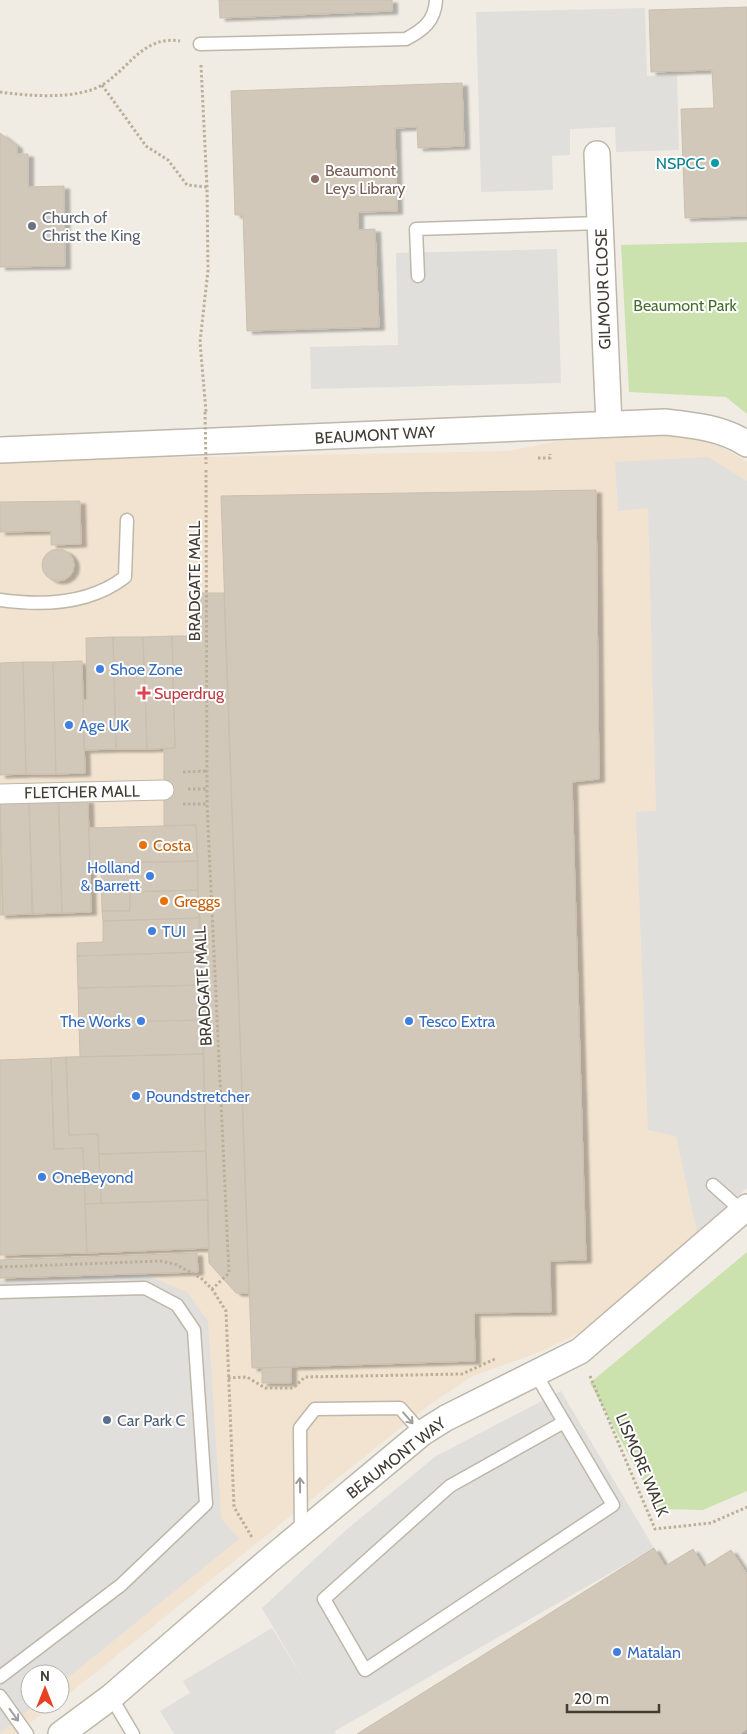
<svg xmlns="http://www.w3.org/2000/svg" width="747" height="1734" viewBox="0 0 747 1734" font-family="Cabin,sans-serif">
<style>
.commercial{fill:#f1e3cf}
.green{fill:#cbe2af}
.parking{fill:#e1dfdc}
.building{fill:#d1c8ba;stroke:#cbbfae;filter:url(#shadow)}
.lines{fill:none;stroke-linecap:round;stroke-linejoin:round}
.service-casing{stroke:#beb7aa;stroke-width:15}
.pedestrian-casing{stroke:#beb7aa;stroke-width:21}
.minor-casing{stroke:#beb7aa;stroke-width:28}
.path{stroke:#bbaf99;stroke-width:3;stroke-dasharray:2.5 2.5;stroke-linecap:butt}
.service{stroke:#fff;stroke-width:12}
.pedestrian{stroke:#fff;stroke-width:19}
.minor{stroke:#fff;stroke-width:25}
.path-bridge{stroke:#bbaf99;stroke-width:3;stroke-dasharray:2.5 2.5;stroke-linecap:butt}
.oneway{stroke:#a09e9a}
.culture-dot{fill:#0f9aa8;stroke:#fff;stroke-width:2}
.education-dot{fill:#8d6e63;stroke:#fff;stroke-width:2}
.worship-dot{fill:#6b7280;stroke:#fff;stroke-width:2}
.shop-dot{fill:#3f7fe0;stroke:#fff;stroke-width:2}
.health-dot{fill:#e0444e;stroke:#fff;stroke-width:2}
.food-dot{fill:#e8710a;stroke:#fff;stroke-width:2}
.service-dot{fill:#5c6f8a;stroke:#fff;stroke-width:2}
.labels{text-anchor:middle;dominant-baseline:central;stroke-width:4;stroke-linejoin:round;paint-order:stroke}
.culture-label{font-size:16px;fill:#0d838f;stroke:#fff;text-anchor:end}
.education-label{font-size:16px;fill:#785e54;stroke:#fff;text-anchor:start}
.worship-label{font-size:16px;fill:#5b616d;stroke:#fff;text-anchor:start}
.street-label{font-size:16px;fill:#413c34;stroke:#fff}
.park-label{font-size:16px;fill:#456e2d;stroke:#fff}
.shop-label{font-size:16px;fill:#366cbe;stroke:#fff;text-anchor:start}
.health-label{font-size:16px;fill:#be3a42;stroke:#fff;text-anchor:start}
.food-label{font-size:16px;fill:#c56008;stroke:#fff;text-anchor:start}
.service-label{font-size:16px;fill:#4e5e75;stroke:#fff;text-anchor:start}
</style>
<defs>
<filter id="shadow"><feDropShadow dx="5.5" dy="3" stdDeviation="1" flood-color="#0004"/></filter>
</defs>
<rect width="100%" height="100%" fill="#f0ece3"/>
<path class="commercial" d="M657,435l40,4 25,8 25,15v725l-105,94 -63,52 -39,19 -67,24 -44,29 -369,296v-27h-30v30h26l-41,30h-15v-1273l508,-10 52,-10z"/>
<path class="green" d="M747,242v172l-21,-17 -97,-5 -8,-147z
M747,1252v239l-44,19 -45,-1 -68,-126z"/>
<path class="parking" d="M645,8l2,68 30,-1 2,75 -63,2 -1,-25 -45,2v26l-18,1 1,34 -72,2 -5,-180z
M557,249l4,134 -250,6 -1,-42 88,-2 -2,-92z
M708,457l39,24v707l-50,44 -21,-96 -28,-6 -12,-318 20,-1 -8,-303 -30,3 -3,-49z
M146,1275l41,17 21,29 13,197 18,21 -179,145v-10h-30v30h6l-36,29v-452z
M561,1391l93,157 -319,183 1,3h-162l-14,-23 30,-18 -7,-12 89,-53 33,54 -43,-74 84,-78 90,-74z"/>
<path class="building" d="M219,0h173v11l-172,7z
M747,7v209l-62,2 -4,-109 33,-1 -2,-38 -61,2 -2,-62z
M462,83l2,63 -46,2 -1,-21 -22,1 2,83 -39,1v18l17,-1 4,98 -132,4 -4,-116h-8l-4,-124z
M0,133l17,13v8h11v33l36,-1 1,80 -65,1z
M596,490l3,289 -27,3 14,478 -36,1 1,51 -77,1 1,48 -223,7 -31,-872z
M80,501l1,43 -30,1v-14l-51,1v-30z
M42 565a16 16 0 1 1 32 0a16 16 0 1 1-32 0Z
M197,593h27l25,700h-13l-27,-30 -13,-438 -32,1v-77l11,-1 -3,-112h26z
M172,636l3,112 -28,1 -4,-112z
M113,637h30l4,112h-31z
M113,637l3,112 -32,1 -1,-50h4l-1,-62z
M82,661l3,112 -29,1 -3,-112z
M23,662l3,112 -26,1v-112z
M23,662h30l3,112h-30z
M88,800l3,112 -29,1 -3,-112z
M58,801l4,112 -30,1 -3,-112z
M29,802l4,112 -30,1 -3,-112z
M0,803l3,112h-3z
M196,825l2,36 -108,3 -1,-36z
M198,861v29l-68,2v19h-28l-1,-48z
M198,890l2,28 -97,3 -1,-10h28v-19z
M200,918l1,34 -124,4v-13l26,-1v-21z
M201,952l1,33 -124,3 -1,-32z
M202,985l1,35 -124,3 -1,-35z
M203,1020l1,34 -124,3 -1,-34z
M204,1054l2,97 -107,3 -1,-20 -29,1 -3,-78z
M66,1057l3,78 29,-1 3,69 -16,1 -2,-56 -29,1 -3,-91z
M51,1058l3,91 29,-1 4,105 -87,2v-195z
M206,1151l2,49 -107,3 -2,-49z
M208,1200l1,48 -122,5 -2,-49z
M197,1253l1,19 -198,6v-18z
M291,1367v16h-29v-15z
M654,1548l11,18 28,-17 11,18 27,-17 16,24v155l-7,5h-383z"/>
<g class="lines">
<g class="service-casing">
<path id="service" d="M200,44l206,-5c17,-9 29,-18 30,-39
M418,276l-2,-47 184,-6
M0,600c42,6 90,4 125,-23l2,-57
M713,1185l29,26
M0,1292l145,-4 32,17 17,25 12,174 -85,81 -121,92
M535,1373l78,132 -248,165 -41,-71 126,-113 114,-64
M301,1534l-1,-106 15,-19 85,-1 22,25
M0,1696l27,38
M111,1697l22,37"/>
</g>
<g class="pedestrian-casing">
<path id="pedestrian" d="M0,794l164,-4"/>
</g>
<g class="minor-casing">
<path id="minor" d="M597,154l12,270
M0,450l665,-28c28,3 58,6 82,22
M61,1734l50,-37 156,-135 155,-129 24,-15 134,-67 167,-144"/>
</g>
<path class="path" d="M201,65l6,122 1,83 -8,72 6,70
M102,85l44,61 22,14 19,25 20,2
M0,92c28,4 77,8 102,-7 27,-16 41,-50 78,-44
M538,458h12v-4
M206,470l1,334 22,469 -17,16
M183,772l24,-1
M188,789h19
M183,804h24
M0,1267l160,-6 15,3 26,14 11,11 14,22 8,196 19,32
M590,1376l65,153 56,-6 36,-16
M228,1378l19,-1 18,11h28l12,-11 157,-3 35,-16"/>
<use href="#service" class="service"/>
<use href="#pedestrian" class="pedestrian"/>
<use href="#minor" class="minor"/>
<path class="path-bridge" d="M205,412l1,52"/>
</g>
<defs><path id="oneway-shaft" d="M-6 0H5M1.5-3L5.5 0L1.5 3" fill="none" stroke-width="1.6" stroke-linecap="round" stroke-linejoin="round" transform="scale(1.25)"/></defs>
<g class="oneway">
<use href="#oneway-shaft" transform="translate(408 1418) rotate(49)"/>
<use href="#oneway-shaft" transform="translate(300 1485) rotate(-91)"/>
<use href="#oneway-shaft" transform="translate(14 1715) rotate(54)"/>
</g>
<circle class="culture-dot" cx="715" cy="163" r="5"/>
<circle class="education-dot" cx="315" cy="179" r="5"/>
<circle class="worship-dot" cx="32" cy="226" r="5"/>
<g class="shop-dot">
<circle cx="100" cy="669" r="5"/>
<circle cx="69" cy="725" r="5"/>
<circle cx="150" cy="876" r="5"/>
<circle cx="152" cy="931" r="5"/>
<circle cx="141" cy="1021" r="5"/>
<circle cx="409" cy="1021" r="5"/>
<circle cx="136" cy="1096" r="5"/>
<circle cx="42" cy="1177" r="5"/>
<circle cx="617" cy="1652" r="5"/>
</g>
<path class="health-dot" d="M141.5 685.5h5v5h5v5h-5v5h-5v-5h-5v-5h5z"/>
<g class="food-dot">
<circle cx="143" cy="845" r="5"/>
<circle cx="164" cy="901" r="5"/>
</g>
<circle class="service-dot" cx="107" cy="1420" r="5"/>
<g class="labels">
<g class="culture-label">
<text x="705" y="163">NSPCC</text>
</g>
<g class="education-label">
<text x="325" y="170">Beaumont<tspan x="325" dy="18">Leys Library</tspan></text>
</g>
<g class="worship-label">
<text x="42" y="217">Church of<tspan x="42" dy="18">Christ the King</tspan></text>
</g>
<g class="street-label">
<text transform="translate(603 289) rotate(-92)">GILMOUR CLOSE</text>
<text transform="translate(375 435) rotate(-3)">BEAUMONT WAY</text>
<text transform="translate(194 581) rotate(-90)">BRADGATE MALL</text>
<text transform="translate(82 792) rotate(-1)">FLETCHER MALL</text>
<text transform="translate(203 986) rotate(-93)">BRADGATE MALL</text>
<text transform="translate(396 1458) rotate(-38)">BEAUMONT WAY</text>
<text transform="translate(642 1465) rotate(67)">LISMORE WALK</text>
</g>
<g class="park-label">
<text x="685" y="305">Beaumont Park</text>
</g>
<g class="shop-label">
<text x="110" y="669">Shoe Zone</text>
<text x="79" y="725">Age UK</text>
<text x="140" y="867" text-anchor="end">Holland<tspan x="140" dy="18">&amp; Barrett</tspan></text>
<text x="162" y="931">TUI</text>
<text x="131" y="1021" text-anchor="end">The Works</text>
<text x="419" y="1021">Tesco Extra</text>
<text x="146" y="1096">Poundstretcher</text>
<text x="52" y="1177">OneBeyond</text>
<text x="627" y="1652">Matalan</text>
</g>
<g class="health-label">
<text x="154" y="693">Superdrug</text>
</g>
<g class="food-label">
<text x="153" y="845">Costa</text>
<text x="174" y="901">Greggs</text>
</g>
<g class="service-label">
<text x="117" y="1420">Car Park C</text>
</g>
</g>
<g transform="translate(45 1689)"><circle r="24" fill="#ffffff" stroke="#b3b1ae"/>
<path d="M0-4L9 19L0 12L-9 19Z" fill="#e94022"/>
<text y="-8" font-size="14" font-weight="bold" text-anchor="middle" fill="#413c34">N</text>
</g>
<path d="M567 1704v8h92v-8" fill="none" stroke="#413c34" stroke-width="2.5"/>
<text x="574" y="1704" font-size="15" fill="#413c34" stroke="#ffffff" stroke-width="4" paint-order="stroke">20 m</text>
</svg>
